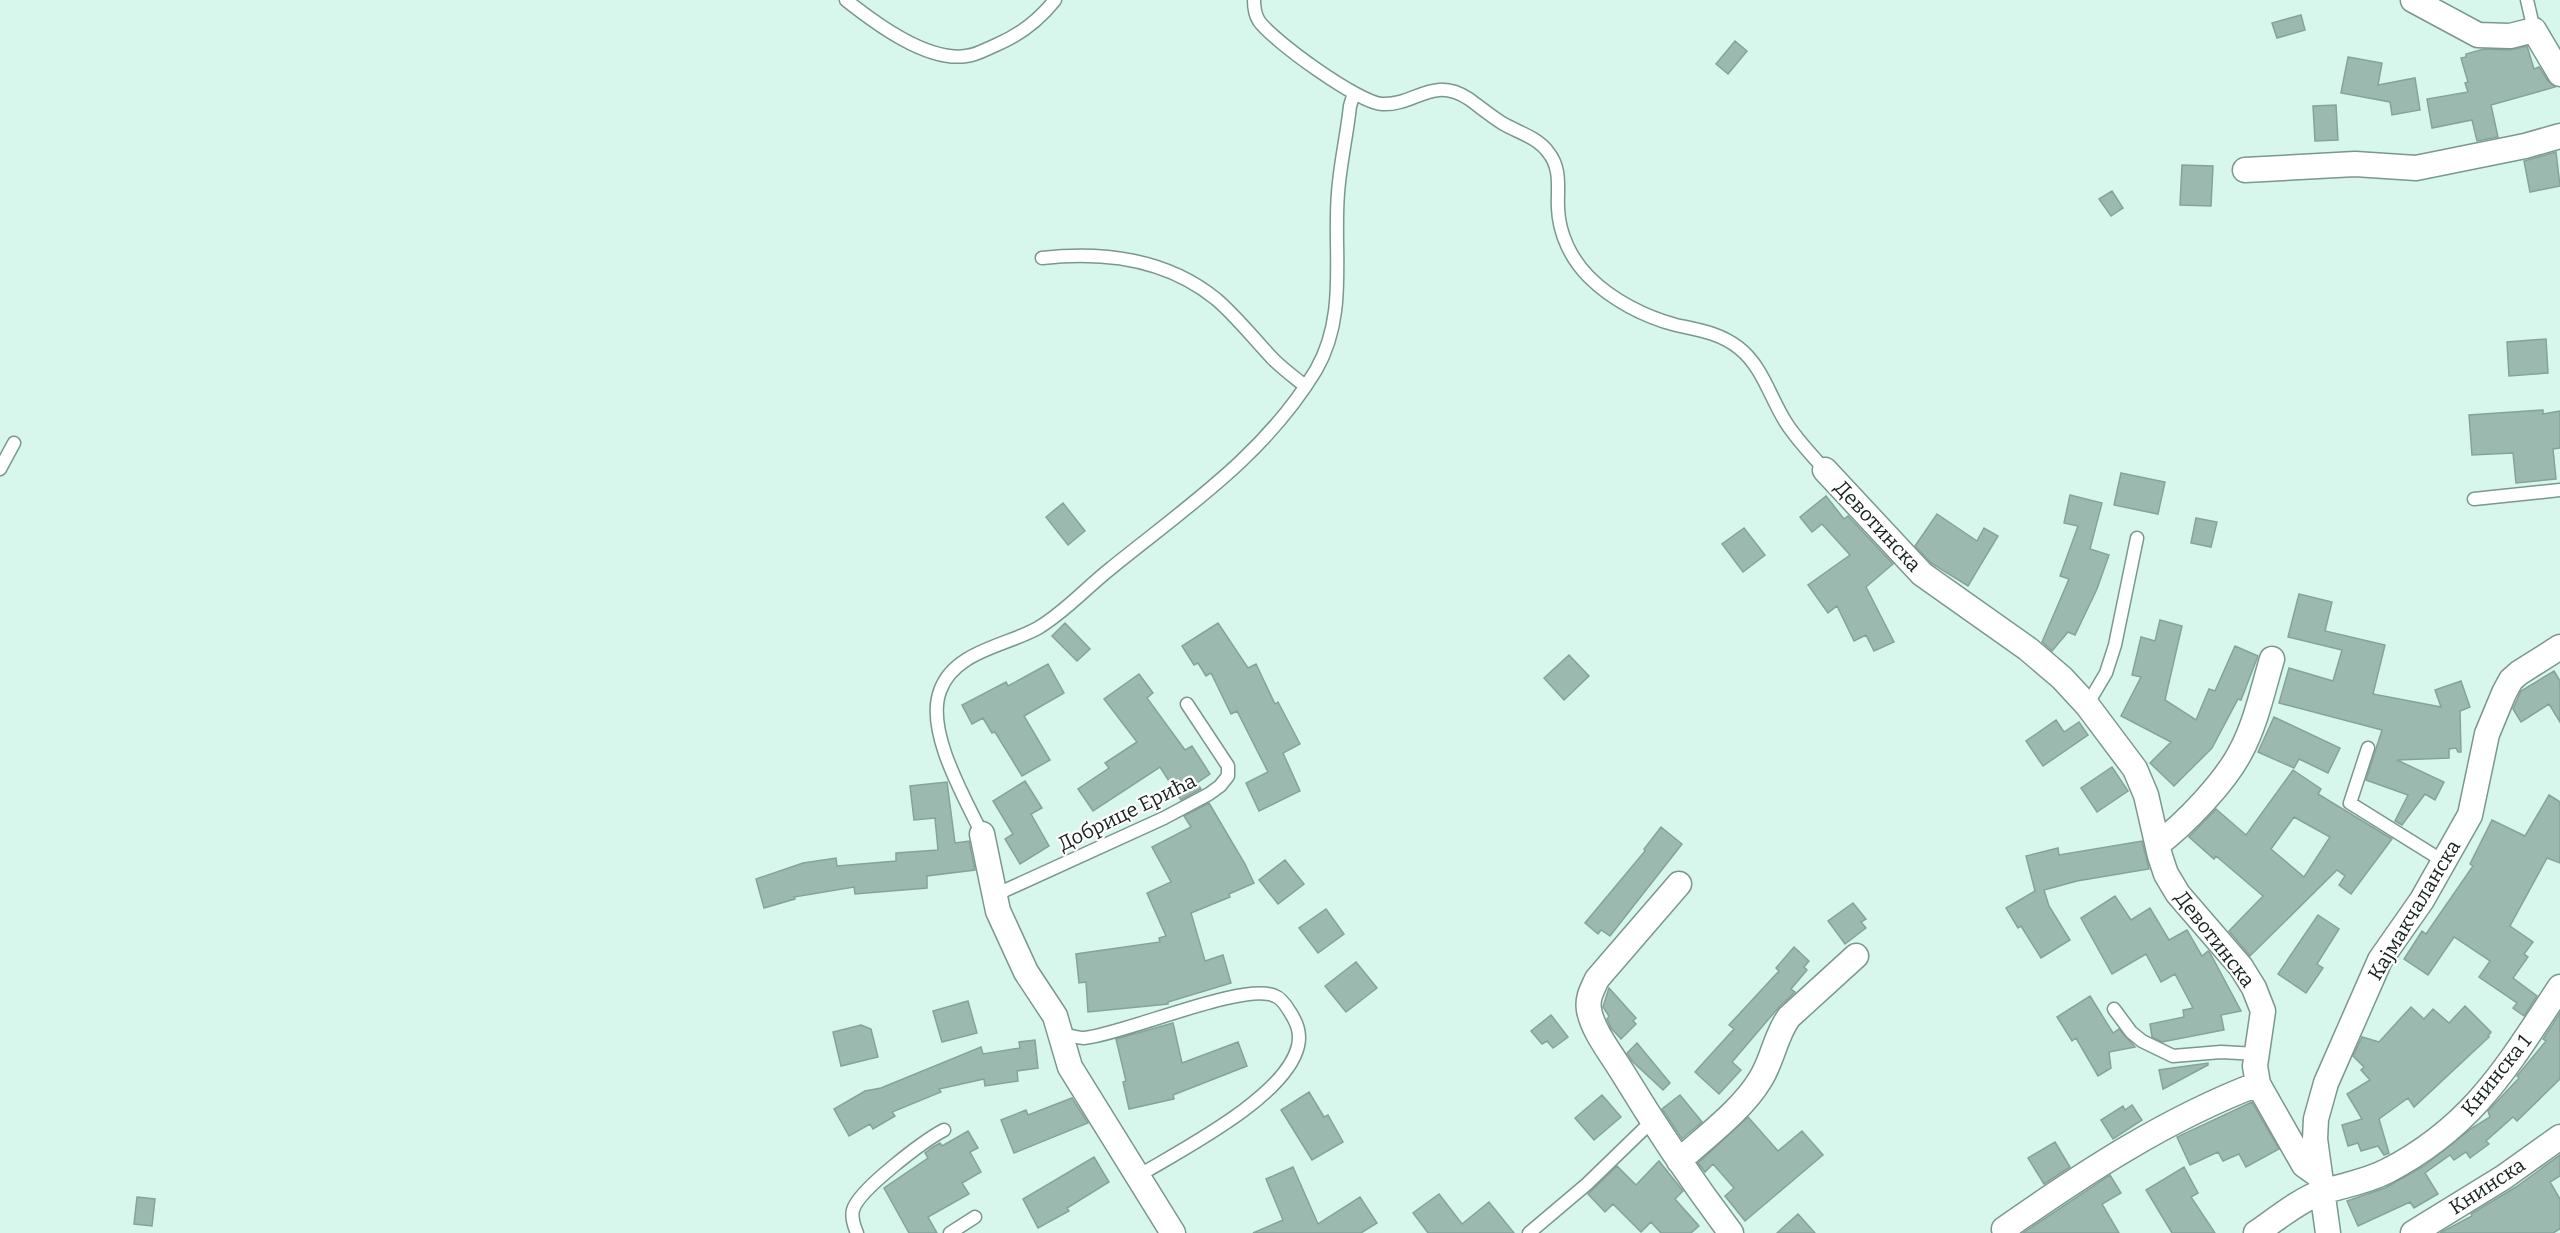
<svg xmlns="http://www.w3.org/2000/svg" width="2560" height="1233" viewBox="0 0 2560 1233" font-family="Bitter,serif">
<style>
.building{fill:#9cb9b0;stroke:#86a39a;stroke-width:1.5;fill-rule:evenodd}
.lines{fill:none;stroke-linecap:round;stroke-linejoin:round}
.lane-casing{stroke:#7b978f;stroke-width:15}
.street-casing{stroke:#7b978f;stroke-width:27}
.lane{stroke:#fff;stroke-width:12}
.street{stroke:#fff;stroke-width:24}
.labels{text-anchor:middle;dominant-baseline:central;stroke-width:4.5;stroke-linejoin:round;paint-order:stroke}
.street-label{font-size:20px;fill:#17221f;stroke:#fff}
</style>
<rect width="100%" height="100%" fill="#d7f6ec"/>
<path class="building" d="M2301,15l4,15 -28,8 -5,-15z
M1735,41l12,10 -19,23 -12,-10z
M2527,46l7,23 5,-2 9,14 7,6 -64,18 7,32 -21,4 -5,-21 -40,8 -5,-29 41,-7 -3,-9 3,-1 -7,-24 5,-1v-3l18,-5 26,1z
M2348,57l34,6 -4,22 37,-7 5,32 -28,5 -2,-13 -49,-9z
M2336,105l2,35 -23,1 -2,-35z
M2556,152l4,34 -30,6 -6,-31z
M2182,165l31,1 -2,40 -31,-1z
M2112,191l11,17 -12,8 -12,-17z
M2546,339l2,34 -39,3 -2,-34z
M2543,410v4l17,-3v37l-7,1 3,30 -40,4 -3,-30 -41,2 -3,-40z
M2121,473l44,9 -7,32 -44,-9z
M2070,495l32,8 -12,46 19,6 -12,34 -22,46 -7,-3 -16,19 -10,-9 27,-63 -9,-3 18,-50 -14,-3z
M1826,496l18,23 4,-3 45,48 -27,23 28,55 -20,9 -8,-16 -12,6 -17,-35 -9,7 -20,-28 42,-30 -28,-31 -10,8 -12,-15z
M1063,503l22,28 -17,14 -22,-28z
M1937,514l40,27 7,-13 14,8 -30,50 -37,-23 -16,-17z
M2196,518l21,4 -6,25 -20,-4z
M1744,528l21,27 -22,17 -21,-28z
M2299,594l33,8 -7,29 60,14 -12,49 68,13 -6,-17 26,-9 9,26 -10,4 1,41h-3l-2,-4 -7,1v9l-52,2 47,22 -9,18 -10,-6 -23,31 -7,-4 13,-26 -42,-15 16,-50 -103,-27 10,-35 44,13 9,-31 -54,-13z
M2160,620l22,6 -17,74 31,20 13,-31 6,2 20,-45 23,10 -17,44 -3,-1 -26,49 -38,38 -24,-23 21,-21 -50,-26 20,-39 -9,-2 9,-38 14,4z
M1065,623l25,26 -13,12 -25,-25z
M1218,623l30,45 8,-4 19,40 3,-2 22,42 -17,9 17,38 -41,20 -13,-28 22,-11 -31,-61 -6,3 -20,-41 -5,3 -8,-13 -4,2 -12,-19z
M1569,655l20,21 -25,24 -20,-22z
M1048,664l16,29 -40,23 26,44 -28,16 -27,-44 -3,1 -9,-15 -11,6 -10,-19 44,-23 2,4z
M2554,671l6,10v41l-11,-18 -28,18 -8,-13 8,-18z
M1139,674l14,19 -6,5 38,52 7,-4 18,28 -13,9 4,6 -20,11 -21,-33 -67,44 -15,-22 31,-21 -4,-5 32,-21 -33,-43z
M2274,717l66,31 -12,25 -29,-14 -5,9 -36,-16z
M2056,720l8,12 15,-10 9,13 -45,31 -17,-25z
M2112,767l16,24 -31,21 -16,-24z
M2293,770l28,19 -3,5 74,45 -41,55 -12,-9 6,-9 -8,-6 -87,86 -21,-25 34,-35 -47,-40 -2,3 -25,-22 27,-28 30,26zM2294,817l36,20 -26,40 -33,-28z
M1025,781l17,27 -11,6 18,32 -29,18 -15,-25 8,-5 -20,-33z
M947,782l8,61 14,-2 6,29 -48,6v12l-72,6 -1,-7 -60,10 1,2 -31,9 -8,-29 47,-16 33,-5 1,8 59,-5v-8l42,-3 -3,-32 -21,2 -4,-34z
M2549,795l11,7v61l-13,-5 -37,68 23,16 -9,12 4,3 -15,21 24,18 -13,20 -11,-8 4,-5 -38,-26 11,-16 -36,-24 -26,38 -24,-16 18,-28 4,3 47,-68 -3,-2 22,-44 33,16z
M1209,803l36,61 9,19 -25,11 1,3 -39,16 14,48 18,-6 8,28 -63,19v2l-80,8 -2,-30 -7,1 -3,-29 84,-12 -1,-4 7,-2 -19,-43 24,-11 -19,-35 39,-20 -7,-11z
M1661,827l21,17 -72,92 -9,-6 -3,4 -13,-11 60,-72 -1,-2z
M2142,841l7,28 -72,12 -33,9 5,16 21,34 -29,18 -20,-32 -3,2 -12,-20 29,-17 -9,-35 32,-8 1,7z
M1285,860l19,24 -26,20 -19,-24z
M2115,896l16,24 19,-12 19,32 18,-10 15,26 6,-5 2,2 31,58 -20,4 3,15 -62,12 -10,-5 -2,-13 34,-7 -1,-7 10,-2 -18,-34 -14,8 -15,-28 -34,20 -31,-56z
M1853,903l13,16 -5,3 5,6 -21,16 -17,-23z
M1326,909l18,25 -26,19 -19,-25z
M2318,915l21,14 -22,35 6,4 -17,25 -28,-19z
M1794,947l15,14 -5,6 3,3 -16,19 4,3 -16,15 -47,55 9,8 -22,24 -24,-22 39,-43 -5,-4 50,-54 -3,-3z
M1356,962l21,26 -31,24 -21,-26z
M1609,988l27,30 -3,3 3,3 -15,15 -10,-11 -4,-9 2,-3 -6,-9z
M2090,996l23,37 6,-4 16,18 -26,5 2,16 -13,8 -22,-38 -4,3 -15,-24z
M968,1001l9,32 -35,9 -9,-31z
M2465,1006l26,26 -3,4 1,1 -75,70 -6,-9 -29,21 10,34 -5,2 -6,-9 -17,5 -3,-8 -10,3 -6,-21 20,-6 -15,-25 23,-14 -9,-10 3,-3 -11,-11 9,-19 17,5 32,-35 13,12 9,-10 16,14z
M2560,1013v66l-43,42 -4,-4 -27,24 3,3 -19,14 -4,-6 -12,8 -4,-5 -25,18 13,21 -24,14 -4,-6 -52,24 -11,-25 38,-13 39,-22 48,-38 18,-11 -2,-6 31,-33 -2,-2 29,-35 -3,-2z
M1551,1015l17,22 -15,11 -6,-7 -5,3 -11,-13z
M1173,1023l9,40 56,-21 9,24 -74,29 1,4 -45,10 -6,-27 3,-1 -10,-42z
M861,1025l10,4 7,28 -37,9 -8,-34z
M1035,1040l3,28 -21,3 1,10 -33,5 -1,-7 -45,10 2,3 -49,20 3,4 -22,13 -3,-5 -21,12 -15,-27 31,-18 16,-3 100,-41 2,7 37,-6 -1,-6z
M1637,1043l33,40 -7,7 -30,-28 -6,-9z
M2208,1063v2l-45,24 -4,-19z
M1309,1092l15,25 4,-2 15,27 -31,18 -31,-50z
M1602,1095l19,22 -27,23 -19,-22z
M1680,1095l22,27 -20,17 -20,-30z
M1072,1098l16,25 -74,30 -13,-33 25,-10 2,5z
M2252,1102l27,47 -33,18 -7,-13 -16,7 -5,-9 -28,13 -13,-28z
M2132,1105l10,15 -29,19 -12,-19 22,-14 2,4z
M1748,1117l30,34 24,-20 21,24 -78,66 -20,-25 9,-8 -21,-24 -8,8 -7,-9z
M968,1131l10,17 -8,4 11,20 -19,11 7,11 -41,23 9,16h-28l-25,-45 44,-30 -3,-5 8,-6 7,-4 2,3z
M2055,1142l15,25 -26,17 -16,-26z
M2560,1155v21l-10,6 10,17v30l-7,4h-113l32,-17 -1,-2 45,-27z
M1094,1157l15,25 -42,26 2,3 -31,17 -15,-29z
M1659,1161l24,30 -8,8 24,27 -8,7h-30l-10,-11 -10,10 -28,-28 -8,8 -17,-18 29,-28 19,19z
M1293,1167l25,57 42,-27 17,26 -16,10h-108l30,-13 -17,-41z
M2184,1167l14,26 -7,4 24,36h-43l-26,-43z
M2110,1175l11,18 -19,11 17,29h-96z
M1439,1194l23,30 27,-22 25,31h-86l-15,-20z
M137,1197l18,2 -3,27 -18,-2z
M1798,1214l17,19h-38z"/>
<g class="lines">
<g class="lane-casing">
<path id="lane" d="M846,0c29,23 81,62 120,56 11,-1 20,-7 30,-11 24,-10 43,-25 59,-45
M1254,0c0,8 1,15 5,21 14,20 100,82 123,83 33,2 50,-29 87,-5 11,8 22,17 33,24 15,9 35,14 46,29 14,17 9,36 10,56 1,26 13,51 31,69 23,23 56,40 87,48 23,5 44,8 63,23 23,18 31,49 46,73 11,18 26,33 40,49
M2527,0l7,30
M1042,258c61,-7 125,1 174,41 21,18 38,40 57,60 10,10 21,18 32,27
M0,469l14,-26
M2474,499l86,-9
M2087,705l19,-32 9,-28 22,-107
M2368,748l-18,55 93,58
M982,834c-17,-36 -57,-103 -42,-143 14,-40 66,-45 98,-63 27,-16 48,-40 72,-59 75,-61 155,-114 206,-199 32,-55 17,-117 22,-177 2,-29 9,-58 12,-87l4,-13
M995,895l169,-77 45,-24 11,-8 8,-10v-10l-41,-62
M2114,1009l17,23 11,9 31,15 48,-4 36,2
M1062,1034c7,1 15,4 22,4 41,-4 161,-57 191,-42 6,2 12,11 15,16 7,11 11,21 8,34 -12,51 -117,104 -160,130
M857,1233c-3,-7 -6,-15 -4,-23 5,-20 72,-70 91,-80
M950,1233l25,-16
M1529,1233l58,-49 65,-63"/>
</g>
<g class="street-casing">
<path id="street" d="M2413,0l65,35 32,1 24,-6 26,44
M2245,170l110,-6 61,4 109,-22 35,-10
M1825,470l97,104 106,75 34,29 25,27 48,64 11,26 14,61 6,18 12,20 63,73 13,21 9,23 -8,55 3,18 46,81 14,10
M982,834l16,77 28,61 29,44 15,51 103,166
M2158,844c27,-20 68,-63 83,-93 15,-28 22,-62 31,-92
M1679,884l-82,95c-5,11 -10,19 -8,31 4,21 21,42 32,60 34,56 70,110 110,163
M1679,1161c26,-24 63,-51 81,-81 13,-20 15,-44 29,-63l67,-61
M2004,1229c80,-56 162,-110 254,-145
M2256,1233c19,-13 45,-34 66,-41 22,-7 44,-10 65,-21 87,-45 121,-106 173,-184
M2328,1233l-13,-94 1,-20 10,-36 54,-123 42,-60 48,-85 17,-81 17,-41 7,-13 8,-7 41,-26
M2413,1233l91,-56 56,-40"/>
</g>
<use href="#lane" class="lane"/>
<use href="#street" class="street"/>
</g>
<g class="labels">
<g class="street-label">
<text transform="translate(1878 526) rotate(47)">Девотинска</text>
<text transform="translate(1127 812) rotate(-26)">Добрице Ерића</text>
<text transform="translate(2414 910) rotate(-59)">Кајмакчаланска</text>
<text transform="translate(2215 939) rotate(52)">Девотинска</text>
<text transform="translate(2496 1075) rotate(-51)">Книнска 1</text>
<text transform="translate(2487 1186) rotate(-33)">Книнска</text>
</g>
</g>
</svg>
